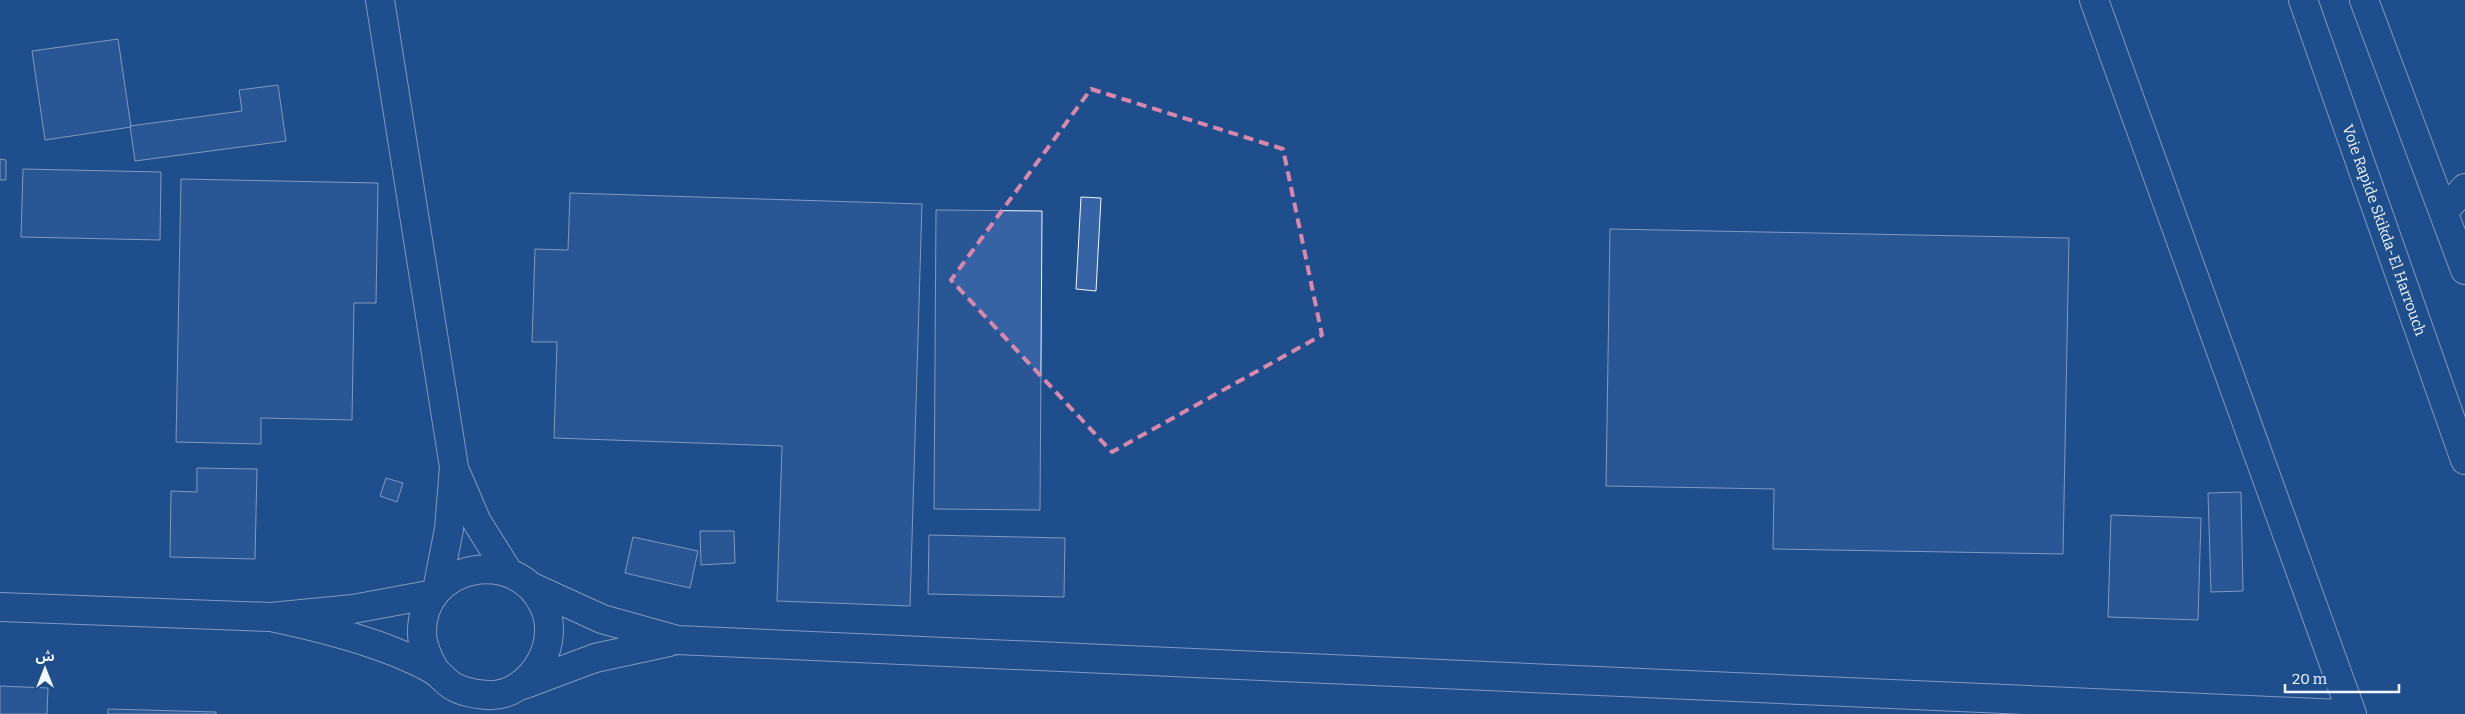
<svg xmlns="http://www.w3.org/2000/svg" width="2465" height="714" viewBox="0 0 2465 714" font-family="Bitter,'Noto Sans Arabic',serif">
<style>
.building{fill:#3563a3;stroke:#f2f6ff}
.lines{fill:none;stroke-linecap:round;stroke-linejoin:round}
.minor-casing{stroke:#f2f6ff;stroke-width:30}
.highway-casing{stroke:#f2f6ff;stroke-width:30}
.minor{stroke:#1f4e8c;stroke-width:28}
.highway{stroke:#1f4e8c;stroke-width:28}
.marked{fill:none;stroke:#da87ad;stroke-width:4;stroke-dasharray:10 6;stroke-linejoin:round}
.labels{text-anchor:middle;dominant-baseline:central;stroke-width:4;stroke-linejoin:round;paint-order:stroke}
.street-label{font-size:15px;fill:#f2f6ff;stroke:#1f4e8c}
</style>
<rect width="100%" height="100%" fill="#1f4e8c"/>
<path class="building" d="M118,39l13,88 -86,13 -13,-89z
M278,85l8,56 -151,20 -5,-35 112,-15 -3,-21z
M0,159l6,1v20h-6z
M23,169l138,3 -1,68 -139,-3z
M181,179l197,4 -2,120h-22l-2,117 -91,-2v26l-85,-2z
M570,193l352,11 -12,402 -133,-5 5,-155 -228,-8 3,-96h-25l3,-93 33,1z
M1081,197l20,1 -5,93 -20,-2z
M936,210l106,1 -2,299 -106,-1z
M1610,229l459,9 -6,316 -290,-5 1,-60 -168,-3z
M197,468l60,1 -2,90 -85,-2 1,-66 26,1z
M386,478l17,5 -6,19 -17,-6z
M2241,492l2,99 -32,1 -3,-99z
M2111,515l90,3 -3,102 -90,-3z
M700,531h34l1,32 -34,2z
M929,535l136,3 -1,59 -136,-3z
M633,537l65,14 -8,37 -65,-15z
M0,686l48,2 -1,26h-47z
M108,709l108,3v2h-108z"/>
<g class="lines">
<g class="minor-casing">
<path id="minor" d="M380,0l74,467 -5,62 -12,61
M2094,0l258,714
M2444,211l21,-23
M456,473l21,49 32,51
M532,587l70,32 75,21 1664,74
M0,607l271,10 82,-8 81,-15
M271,617c43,9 84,19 124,35 14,6 30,12 41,20 6,4 9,9 15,13 10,7 23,9 36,10 23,2 44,-15 54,-34 9,-16 11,-38 3,-55 -28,-61 -123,-42 -122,27 0,14 7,27 14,39
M523,685l72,-27 74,-16"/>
</g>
<g class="highway-casing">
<g id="highway">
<path id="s1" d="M2303,0l162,460"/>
<path d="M2364,0l101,270"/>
</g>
</g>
<use href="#minor" class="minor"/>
<use href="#highway" class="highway"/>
</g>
<path d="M0 0H2465V714H0ZM1091,89l192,60 39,186 -210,117 -161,-172z" fill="#1f4e8c" fill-opacity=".55" fill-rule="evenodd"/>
<path class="marked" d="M1091,89l192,60 39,186 -210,117 -161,-172z"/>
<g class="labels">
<g class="street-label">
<text stroke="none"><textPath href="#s1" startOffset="244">Voie Rapide Skikda-El Harrouch</textPath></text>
</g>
</g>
<g transform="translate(45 669)" stroke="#1f4e8c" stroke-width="4" paint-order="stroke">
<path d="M0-4L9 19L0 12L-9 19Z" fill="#f2f6ff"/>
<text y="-8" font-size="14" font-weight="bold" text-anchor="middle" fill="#f2f6ff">ش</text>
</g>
<path d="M2285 684v8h114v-8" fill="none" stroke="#f2f6ff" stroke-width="2.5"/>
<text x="2292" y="684" font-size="15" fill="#f2f6ff" stroke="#1f4e8c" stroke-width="4" paint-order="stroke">20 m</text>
</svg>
